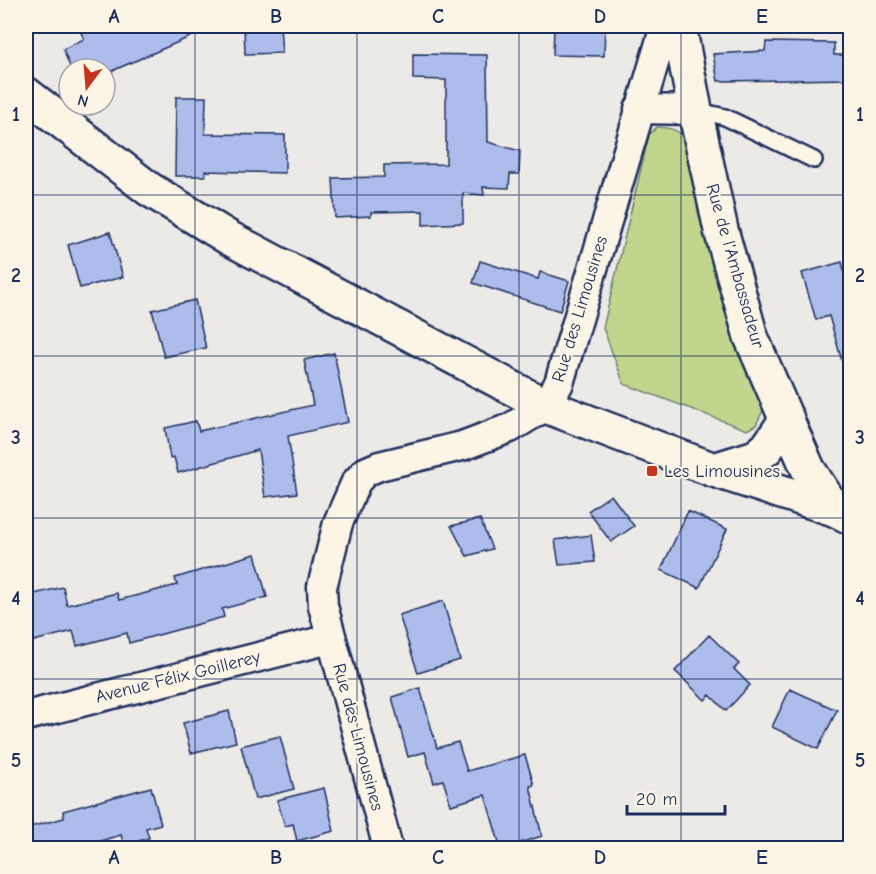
<svg xmlns="http://www.w3.org/2000/svg" width="876" height="874" viewBox="0 0 876 874" font-family="'Comic Neue',sans-serif">
<style>
.green{fill:#c1d68c;stroke:#6e8275;stroke-width:1.5}
.building{fill:#acbceb;stroke:#1b2f5e;stroke-width:1.5}
.lines{fill:none;stroke-linecap:round;stroke-linejoin:round}
.service-casing{stroke:#1b2f5e;stroke-width:20}
.minor-casing{stroke:#1b2f5e;stroke-width:33}
.secondary-casing{stroke:#1b2f5e;stroke-width:38}
.service{stroke:#fcf5e5;stroke-width:15}
.minor{stroke:#fcf5e5;stroke-width:28}
.secondary{stroke:#fcf5e5;stroke-width:33}
.grid{fill:none;stroke:#1b2f5e;stroke-width:1.5;stroke-opacity:0.55}
.poi-dot{fill:#c8321e;stroke:#fcf5e5;stroke-width:2}
.labels{text-anchor:middle;dominant-baseline:central;stroke-width:4.5;stroke-linejoin:round;paint-order:stroke}
.street-label{font-size:18px;fill:#1b2f5e;stroke:#fcf5e5}
.poi-label{font-size:18px;fill:#1b2f5e;stroke:#fcf5e5;text-anchor:start}
.neatline{fill:none;stroke:#1b2f5e;stroke-width:2}
.grid-label{font-size:20px;text-anchor:middle;font-weight:bold;fill:#1b2f5e}
</style>
<rect width="100%" height="100%" fill="#eceae6"/>
<filter id="ink" filterUnits="userSpaceOnUse"><feTurbulence type="fractalNoise" baseFrequency=".0167" numOctaves="2"/><feDisplacementMap in="SourceGraphic" scale="12" xChannelSelector="R" yChannelSelector="G"/><feConvolveMatrix kernelMatrix="1 2 1 2 8 2 1 2 1" color-interpolation-filters="sRGB"/></filter>
<g filter="url(#ink)">
<path class="green" d="M657,127c15,1 24,3 32,17l49,207 26,57 -8,17 -9,5 -123,-46 -21,-56 46,-193z"/>
<path class="building" d="M78,26h137l-110,48v-5h-34l-8,-20 21,-10z
M244,26h36l2,27 -37,1z
M554,26h51l-1,30 -51,-1z
M766,42l68,1v12h16v24l-132,2 -5,-27 52,-3z
M413,54l74,1 1,87 32,9 -1,23h-9l-1,14 -26,-1 1,8 -21,-2v30l-40,2v-14l-52,1v4l-36,2 -2,-40 51,-1v-12l62,-1v-84l-33,-1z
M176,97h30l-1,37 80,1v38l-80,-2v5h-30z
M110,232l13,45 -43,11 -12,-43z
M480,261l58,18 2,-7 29,9 -9,30 -87,-28z
M842,262l8,34v68l-7,1 -14,-49 -13,4 -14,-47z
M195,300l11,48 -42,9 -12,-47z
M334,353l14,69 -60,14 9,57 -32,4 -7,-47 -80,23 -4,-16 -4,1 -5,-30 31,-7 3,10 114,-26 -9,-45z
M611,495l23,31 -23,16 -23,-31z
M688,511l39,18 -28,59 -38,-18z
M480,519l12,30 -25,7 -16,-30z
M591,535l4,27 -36,3 -4,-25z
M255,554l12,43 -45,12 2,8 -95,26 -2,-10 -50,13 -4,-15 -47,12v-47l37,-9 4,18 50,-12 2,7 58,-15 -2,-7z
M443,601l17,59 -42,13 -19,-58z
M709,635l30,29 -5,5 16,16 -24,26 -16,-16 -5,5 -30,-29z
M420,688l17,60 21,-6 9,29 58,-16 9,30 -4,1 12,50 -41,13 -16,-54 -34,10 -8,-25 -9,3 -9,-31 -17,5 -16,-60z
M790,689l47,21 -19,39 -46,-22z
M229,711l7,31 -45,11 -8,-30z
M280,736l14,53 -39,10 -14,-53z
M151,787l10,37 -15,4 3,10 -25,7 -3,-10 -49,14h-46v-21l38,-10 -1,-7z
M324,788l10,43 -37,10 -4,-17 -8,2 -8,-26z"/>
<g class="lines">
<g class="service-casing">
<path id="service" d="M695,110l30,7 89,43"/>
</g>
<g class="minor-casing">
<path id="minor" d="M639,109l56,1
M26,716l304,-77
M388,848l-65,-242 -1,-19 16,-64 18,-41 9,-10 14,-6 83,-20 48,-18 36,-22 13,-23 106,-357"/>
</g>
<g class="secondary-casing">
<path id="secondary" d="M679,26l16,84 26,120 30,107 57,132 26,40
M26,94l123,95 80,49 317,168 168,64 120,39 16,8
M714,470l42,-13 11,-9 20,-29"/>
</g>
<use href="#service" class="service"/>
<use href="#minor" class="minor"/>
<use href="#secondary" class="secondary"/>
</g>
</g>
<path class="grid" d="M195,26v822M357,26v822M519,26v822M681,26v822M26,195h824M26,356h824M26,518h824M26,679h824"/>
<rect class="poi-dot" x="646" y="465" width="12" height="12" rx="3"/>
<g class="labels">
<g class="street-label">
<text transform="translate(735 266) rotate(74)">Rue de l'Ambassadeur</text>
<text transform="translate(580 309) rotate(-73)">Rue des Limousines</text>
<text transform="translate(178 677) rotate(-14)">Avenue Félix Goillerey</text>
<text transform="translate(358 737) rotate(75)">Rue des Limousines</text>
</g>
<g class="poi-label">
<text x="664" y="471">Les Limousines</text>
</g>
</g>
<rect width="876" height="874" fill="none" stroke="#fcf5e5" stroke-width="66"/>
<g transform="translate(87 87) rotate(196)"><circle r="28" fill="#fcf5e5" stroke="#a2a6af" stroke-width="1.5"/>
<path d="M0-4.5L10 22L0 15L-10 22Z" fill="#c8321e"/>
<text y="-9" font-size="16" font-weight="bold" text-anchor="middle" fill="#1b2f5e">N</text>
</g>
<path d="M627 805v9h98v-9" fill="none" stroke="#1b2f5e" stroke-width="3"/>
<text x="636" y="805" font-size="18" fill="#1b2f5e" stroke="#fcf5e5" stroke-width="4.5" paint-order="stroke">20 m</text>
<rect x="33" y="33" width="810" height="808" class="neatline"/>
<g class="grid-label">
<text x="114" y="23">A</text>
<text x="276" y="23">B</text>
<text x="438" y="23">C</text>
<text x="600" y="23">D</text>
<text x="762" y="23">E</text>
<text x="16" y="121">1</text>
<text x="860" y="121">1</text>
<text x="16" y="282">2</text>
<text x="860" y="282">2</text>
<text x="16" y="444">3</text>
<text x="860" y="444">3</text>
<text x="16" y="605">4</text>
<text x="860" y="605">4</text>
<text x="16" y="767">5</text>
<text x="860" y="767">5</text>
<text x="114" y="864">A</text>
<text x="276" y="864">B</text>
<text x="438" y="864">C</text>
<text x="600" y="864">D</text>
<text x="762" y="864">E</text>
</g>
</svg>
